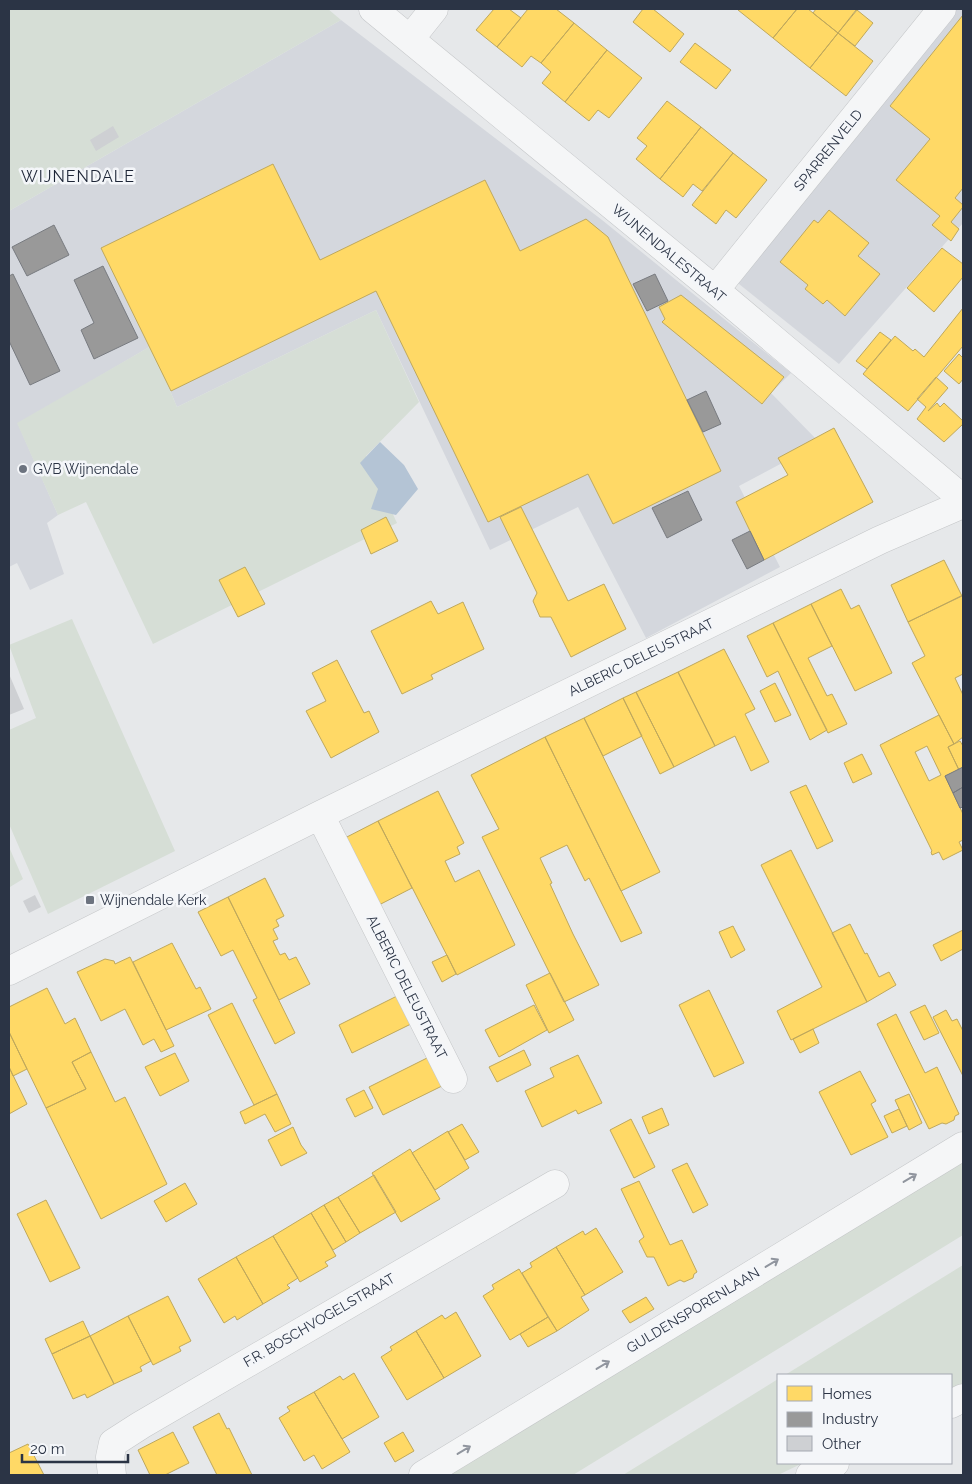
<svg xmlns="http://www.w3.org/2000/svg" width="972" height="1484" viewBox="0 0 972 1484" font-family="Raleway,sans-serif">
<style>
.built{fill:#d4d7dd}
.green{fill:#d6ded6}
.water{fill:#b4c4d5}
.homes{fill:#ffd966;stroke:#bfa85c;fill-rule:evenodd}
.industry{fill:#999;stroke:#787b80}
.building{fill:#ced0d3}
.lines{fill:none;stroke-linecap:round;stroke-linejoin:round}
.minor-casing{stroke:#c4c6c8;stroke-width:29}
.minor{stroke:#f5f6f7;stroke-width:28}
.oneway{stroke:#90959e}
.poi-dot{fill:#6c737f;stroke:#f4f6f9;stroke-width:2}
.labels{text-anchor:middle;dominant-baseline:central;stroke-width:5;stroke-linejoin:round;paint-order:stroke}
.street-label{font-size:14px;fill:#2b3445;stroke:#f4f6f9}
.poi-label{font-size:14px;fill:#2b3445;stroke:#f4f6f9;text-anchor:start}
.quarter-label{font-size:16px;letter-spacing:1px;fill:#1d2536;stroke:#f4f6f9}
</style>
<rect width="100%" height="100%" fill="#e6e8ea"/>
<path class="built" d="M936,9h27v214l-124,141 -115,-92z
M341,20l261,200 189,153 -20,20 49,50 -81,43 41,81 -134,71 -68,-131 -88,43 -114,-240 -199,97 -26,-61 -133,78 40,91 -11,8 17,51 -34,16 -13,-27 -8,4v-356z"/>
<path class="green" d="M9,9h319l13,11 -332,191z
M376,310l43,92 -53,54 31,67 -244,121 -67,-142 -28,13 -41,-92 134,-77 26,61z
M72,619l103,232 -127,63 -39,-90v-94l27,-12 -27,-73z
M9,847l14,32 -13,8 -1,-2z
M963,1162v73l-390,240h-128l68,-42z
M963,1265v119l-12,6v-15h-166z
M778,1379v84h25l-25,12h-155z"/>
<path class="water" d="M380,442l24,23 14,24 -22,26 -25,-6 7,-20 -18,-26z"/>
<path class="homes" d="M494,9h15l12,9 -24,29 -21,-17z
M528,9h28l18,14 -33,40 -10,-7 -9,11 -25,-20z
M643,9h10l31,25 -14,18 -37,-30z
M739,9h58l-24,29 -35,-28z
M797,9h11l30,24 -28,35 -37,-30z
M816,9h39l1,1 -18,23 -25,-20z
M857,10l16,13 -18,23 -17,-13z
M963,15v173l-8,10 8,7v2l-12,15 8,7 -8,12 -19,-16 8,-9 -44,-36 34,-41 -40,-33z
M574,23l33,27 -42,52 -23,-19 9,-11 -10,-9z
M838,33l35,28 -27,35 -36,-28z
M695,43l36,27 -15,19 -36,-27z
M607,50l35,28 -33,40 -11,-8 -9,11 -24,-19z
M667,101l34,26 -41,52 -24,-20 11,-13 -10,-8z
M701,127l32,26 -31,38 -9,-7 -10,13 -23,-18z
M733,153l34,27 -31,38 -10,-8 -10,14 -24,-19z
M273,164l47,96 165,-80 35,71 66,-32 22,18 113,234 -108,53 -25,-50 -100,48 -112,-231 -205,100 -70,-143z
M829,210l40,33 -11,13 22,18 -35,42 -18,-16 -4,4 -18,-15 3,-4 -28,-23 34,-42 4,3z
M942,248l21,16v13l-29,35 -27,-24z
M681,295l103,82 -22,27 -100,-82 3,-3 -6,-12z
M963,308v38l-55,65 -45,-37 32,-38 18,15 2,-2 9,8z
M880,332l11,8 -24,29 -11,-8z
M959,354l4,4v21l-4,5 -15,-13z
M936,377l12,11 -20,23 9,-8 3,4 4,-4 19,18v3l-19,18 -27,-23 9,-12 -9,-8z
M834,428l39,74 -109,58 -28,-58 52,-27 -10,-17z
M521,507l47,94 36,-17 22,45 -55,28 -20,-40h-11l-7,-16 4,-8 -37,-76z
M386,517l12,24 -27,13 -10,-24z
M944,560l18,36 -54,26 -17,-37z
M245,567l20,37 -27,13 -19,-37z
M841,589l10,20 8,-4 33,68 -37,18 -44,-87z
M963,595v79l-8,4 8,17v42l-9,7 -42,-81 13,-7 -17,-34z
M431,601l7,13 25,-12 21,47 -53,26 2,4 -31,15 -31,-63z
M811,604l21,42 -24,12 19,38 5,-2 15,30 -19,9 -55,-110z
M773,623l54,107 -17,10 -32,-69 -11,6 -20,-41z
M724,649l31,60 -10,5 24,48 -18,9 -16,-35 -20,10 -37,-74z
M337,660l27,53 5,-2 10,21 -48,26 -25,-47 20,-10 -14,-28z
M678,672l37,74 -41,21 -38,-75z
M775,683l16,32 -16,7 -15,-31z
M636,692l38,75 -14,7 -37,-76z
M623,698l19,38 -39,20 -19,-38z
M939,715l15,29 -6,3 11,23 -14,6 18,38v26l-4,2 4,8 -20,10 -4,-8 -7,3 -1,-3 1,-1 -52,-106zM927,746l14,29 -12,6 -14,-29z
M584,718l76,154 -39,19 -76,-154z
M545,737l97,196 -21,9 -32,-64 -4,3 -18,-36 -27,13 12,25 -2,1 23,50 26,51 -35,17 -82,-165 17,-8 -28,-54z
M960,741l3,5v21l-4,3 -11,-23z
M862,754l10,20 -19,9 -9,-20z
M806,785l27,56 -16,8 -27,-57z
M438,791l26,52 -7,4 3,7 -15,7 10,21 24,-12 36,75 -58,30 -79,-154z
M378,821l34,67 -37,19 -34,-67z
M791,850l76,152 -76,38 -14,-29 45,-24 -61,-122z
M265,878l19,38 -8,4 3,6 -6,3 5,10 -5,2 7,14 5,-2 4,7 7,-3 14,27 -31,16 -51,-103z
M228,897l67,136 -20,11 -22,-44 4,-2 -24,-48 -12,6 -23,-44z
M850,924l15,30 2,-1 12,24 10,-5 7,13 -29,17 -35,-69z
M733,926l12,24 -14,8 -12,-26z
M963,930v19l-22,12 -8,-16z
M172,943l24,46 4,-2 11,22 -45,21 -33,-68z
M447,955l9,19 -14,8 -10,-20z
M130,957l44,89 -13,6 -7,-13 -11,6 -18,-36 -24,12 -24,-49 28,-13 9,2 1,3z
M550,973l24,47 -25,13 -23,-48z
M47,988l18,36 10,-6 16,34 -19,10 14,27 -40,19 -37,-76v-25z
M709,990l35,73 -30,14 -35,-72z
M399,995l14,28 -61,30 -13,-28z
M232,1003l45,91 -23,11 -46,-90z
M534,1005l13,25 -48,27 -14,-27z
M925,1005l14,28 -15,7 -14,-28z
M946,1010l6,11 5,-2 6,12v45l-30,-59z
M896,1014l29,59 12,-6 22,47 -4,2 -1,4 -8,4 -4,-1 -13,6 -52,-105z
M813,1029l6,14 -19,10 -7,-14z
M9,1032l18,37 -14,7 -4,-9z
M524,1050l7,15 -34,17 -8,-15z
M91,1052l24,50 10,-5 42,87 -66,35 -55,-111 40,-19 -14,-27z
M175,1053l14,28 -29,15 -15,-29z
M578,1055l24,48 -24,11 -2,-4 -34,17 -17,-36 29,-14 -4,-9z
M429,1057l15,28 -61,30 -14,-28z
M9,1067l18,37 -18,10z
M860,1071l16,30 -5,3 17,33 -37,18 -32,-63z
M364,1090l9,18 -18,9 -9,-18z
M277,1094l14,30 -16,8 -10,-18 -20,10 -5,-12z
M909,1094l13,29 -13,7 -14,-30z
M662,1108l7,17 -20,9 -7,-17z
M899,1109l8,17 -15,7 -8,-17z
M631,1119l24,48 -21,11 -24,-48z
M462,1124l17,28 -14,8 -17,-28z
M293,1127l8,18 6,8 -26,13 -13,-26z
M448,1131l21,37 -34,22 -23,-37z
M410,1149l30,50 -39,23 -29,-49z
M687,1163l21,42 -15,8 -21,-43z
M374,1175l22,37 -36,21 -22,-36z
M639,1181l31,64 12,-5 15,32 -3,2 -1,4 -9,4 -4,-2 -12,6 -14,-29h-7l-8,-16 5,-4 -23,-48z
M185,1183l12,21 -31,18 -12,-21z
M338,1197l22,36 -14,9 -22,-37z
M46,1200l34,68 -30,14 -33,-68z
M324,1205l22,37 -13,8 -22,-37z
M311,1213l25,43 -11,6 3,4 -28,16 -27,-46z
M596,1228l27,44 -38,23 -29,-48 27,-16 2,4z
M273,1236l25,42 -11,7 3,3 -27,16 -27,-47z
M556,1247l29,48 -4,2 8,13 -32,21 -35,-58 10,-6 -2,-4z
M236,1257l27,47 -26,16 -2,-4 -11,7 -26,-44z
M519,1269l29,48 -38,23 -27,-44 11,-7 -2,-4z
M168,1296l23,45 -12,6 2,4 -28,14 -25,-49z
M646,1297l8,12 -24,14 -8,-12z
M456,1312l25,44 -37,22 -28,-47 26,-16 3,4z
M128,1316l23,45 -11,6 2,4 -28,13 -24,-48z
M548,1317l9,14 -29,16 -8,-13z
M83,1321l7,15 -38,18 -7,-15z
M416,1331l28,47 -37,22 -26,-43 11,-7 -2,-3z
M90,1336l24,48 -27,14 -2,-4 -12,5 -21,-45z
M354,1373l25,44 -37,22 -28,-47 26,-16 3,4z
M314,1392l36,60 -28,17 -8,-14 -10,6 -25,-43 11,-7 -3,-4z
M219,1413l8,16 2,-1 23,47h-35l-24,-48z
M173,1432l16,31 -24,12h-15l-12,-25z
M403,1432l11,19 -19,11 -11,-19z
M28,1444l16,31h-35v-22z"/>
<path class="industry" d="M54,225l15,30 -42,21 -15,-29z
M103,266l35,72 -44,21 -13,-29 13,-7 -20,-43z
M13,274l47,97 -30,14 -21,-44v-65z
M655,274l13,27 -21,10 -14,-27z
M706,391l15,33 -18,8 -16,-32z
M688,491l14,29 -35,18 -15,-30z
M750,531l14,29 -17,9 -15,-29z
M963,767v20l-10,6 -8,-17z
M963,787v20l-3,1 -7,-15z"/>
<path class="building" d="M113,126l6,11 -23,14 -6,-11z
M9,674l15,35 -15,6z
M35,895l6,12 -12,6 -6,-12z"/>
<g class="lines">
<g class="minor-casing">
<path id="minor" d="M373,9l342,281 248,209
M410,39l24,-30
M715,290l227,-281
M320,815l133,264
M9,971l311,-156 560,-275 83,-36
M951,1404l12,-6
M112,1475l-2,-18 3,-14 28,-18 414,-241
M423,1475l540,-329
M810,1475l25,-12"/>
</g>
<use href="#minor" class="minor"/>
</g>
<defs><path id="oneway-shaft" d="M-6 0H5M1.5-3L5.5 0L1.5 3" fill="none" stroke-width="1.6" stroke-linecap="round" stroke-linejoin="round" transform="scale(1.25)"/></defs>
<g class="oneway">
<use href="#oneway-shaft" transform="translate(910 1178) rotate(-31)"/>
<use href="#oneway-shaft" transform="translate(772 1263) rotate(-31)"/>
<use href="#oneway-shaft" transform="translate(603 1365) rotate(-31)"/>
<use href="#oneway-shaft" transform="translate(464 1450) rotate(-31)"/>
</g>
<g class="poi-dot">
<circle cx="23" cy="469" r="5"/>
<rect x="85" y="895" width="10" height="10" rx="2.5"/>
</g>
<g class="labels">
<g class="street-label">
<text transform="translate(828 150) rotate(-51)">SPARRENVELD</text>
<text transform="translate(669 253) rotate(40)">WIJNENDALESTRAAT</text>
<text transform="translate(641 657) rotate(-26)">ALBERIC DELEUSTRAAT</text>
<text transform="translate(407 987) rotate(63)">ALBERIC DELEUSTRAAT</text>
<text transform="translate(693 1310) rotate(-31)">GULDENSPORENLAAN</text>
<text transform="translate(319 1320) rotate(-30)">F.R. BOSCHVOGELSTRAAT</text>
</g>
<g class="poi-label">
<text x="33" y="469">GVB Wijnendale</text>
<text x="100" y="900">Wijnendale Kerk</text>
</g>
<g class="quarter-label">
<text x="78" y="176">WIJNENDALE</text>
</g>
</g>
<rect width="972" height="1484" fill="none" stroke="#2b3445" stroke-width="20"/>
<rect x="777" y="1374" width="175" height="90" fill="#f4f6f9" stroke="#a4a8b1"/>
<rect x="787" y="1386" width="25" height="15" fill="#ffd966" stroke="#a4a8b1"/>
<text x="822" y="1399" font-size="15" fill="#2b3445">Homes</text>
<rect x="787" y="1412" width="25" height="15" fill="#999999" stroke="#a4a8b1"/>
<text x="822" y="1424" font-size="15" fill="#2b3445">Industry</text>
<rect x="787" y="1436" width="25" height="15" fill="#ced0d3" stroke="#a4a8b1"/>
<text x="822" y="1449" font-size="15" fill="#2b3445">Other</text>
<path d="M22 1454v8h106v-8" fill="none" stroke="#2b3445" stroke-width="2.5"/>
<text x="30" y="1454" font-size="15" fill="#2b3445" stroke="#f4f6f9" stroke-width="4" paint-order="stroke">20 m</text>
</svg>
